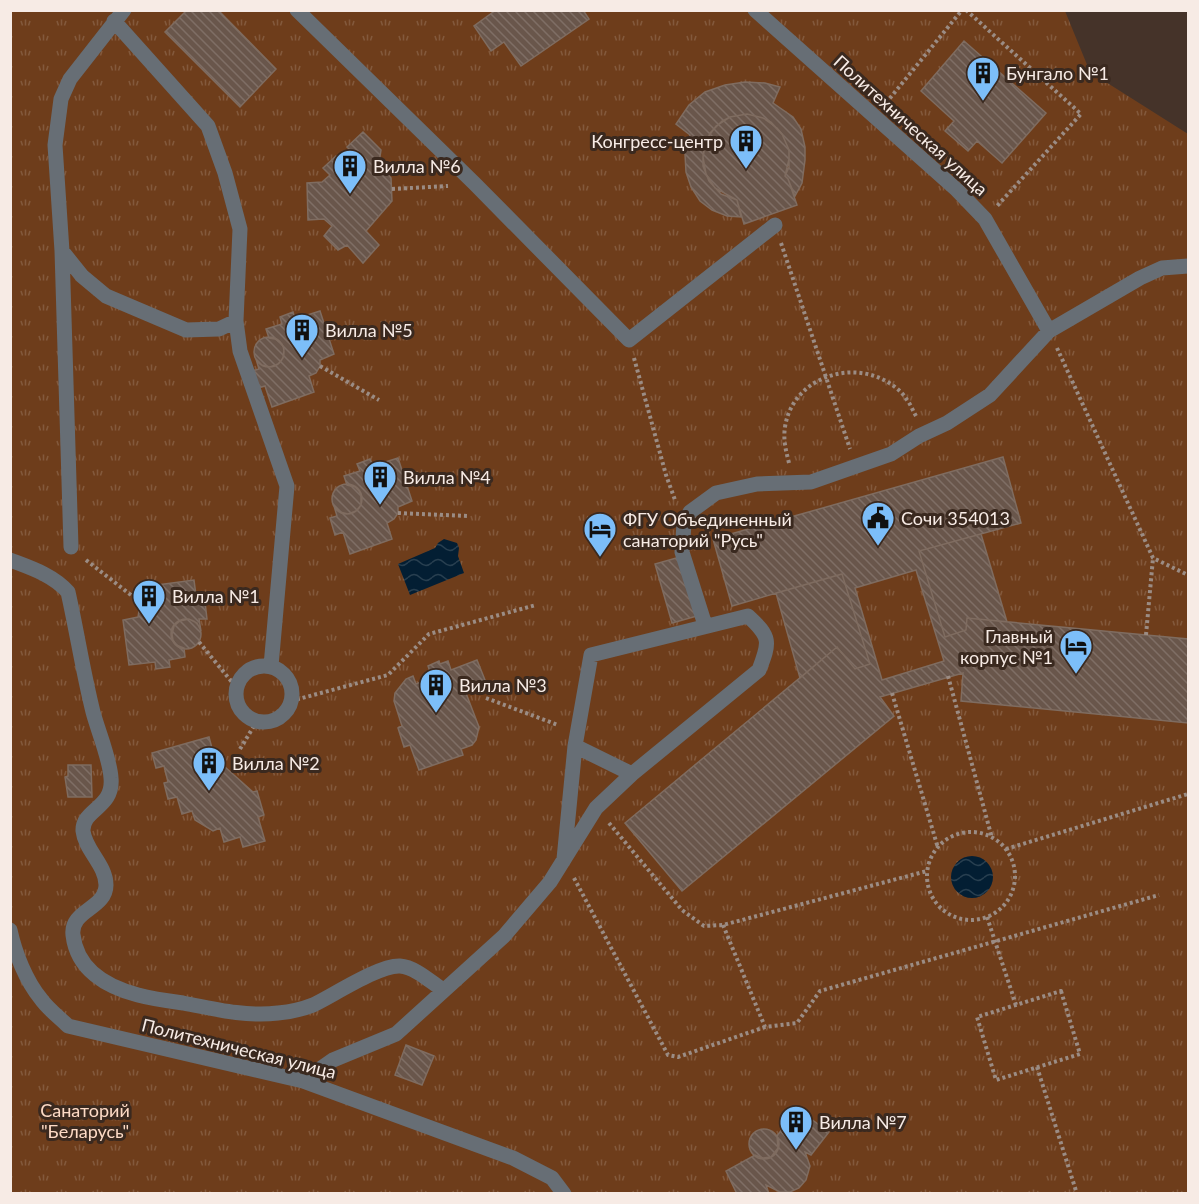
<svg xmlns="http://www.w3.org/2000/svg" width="1199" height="1204" viewBox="0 0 1199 1204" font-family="Lato,sans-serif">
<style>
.park{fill:url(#park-tufts)}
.water{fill:url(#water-waves)}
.building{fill:url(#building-back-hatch);stroke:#7f6c60;stroke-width:1.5;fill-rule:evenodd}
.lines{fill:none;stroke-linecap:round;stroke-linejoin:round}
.path{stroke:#9b8c84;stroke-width:4;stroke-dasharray:3 3;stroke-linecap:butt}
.minor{stroke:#676e75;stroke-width:15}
.labels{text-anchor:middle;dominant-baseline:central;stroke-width:6;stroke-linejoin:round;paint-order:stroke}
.poi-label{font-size:18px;fill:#f7ebe5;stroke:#3a291f;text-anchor:start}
.street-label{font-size:18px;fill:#f7ebe5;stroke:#3a291f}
.park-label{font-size:18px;fill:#fddac5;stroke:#3a291f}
</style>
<defs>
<pattern id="park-tufts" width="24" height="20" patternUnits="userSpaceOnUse" patternTransform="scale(1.5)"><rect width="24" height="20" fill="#6e3d1b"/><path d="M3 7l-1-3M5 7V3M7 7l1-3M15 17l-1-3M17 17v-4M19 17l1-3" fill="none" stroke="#83593c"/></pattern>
<pattern id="water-waves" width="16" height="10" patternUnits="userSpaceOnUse" patternTransform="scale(1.5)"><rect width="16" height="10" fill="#031e33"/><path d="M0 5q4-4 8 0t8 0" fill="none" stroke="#283f50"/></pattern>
<pattern id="building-back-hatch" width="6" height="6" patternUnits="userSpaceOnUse" patternTransform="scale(1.5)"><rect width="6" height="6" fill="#69564b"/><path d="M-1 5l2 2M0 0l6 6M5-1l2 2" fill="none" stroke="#7f6e65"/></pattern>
</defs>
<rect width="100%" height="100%" fill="#453329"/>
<path class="park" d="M10,11h1055l25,61 98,62v1059h-1177z"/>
<path class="water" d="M444,539l13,4 2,5 -1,8 6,17 -54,22 -12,-31 37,-16 3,-5z
M951 877a21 21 0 1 1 42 0a21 21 0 1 1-42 0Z"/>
<path class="building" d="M187,10h31l58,59 -36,38 -75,-75z
M496,10h87l6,9 -68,47 -17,-24 -13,9 -17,-25z
M964,41l82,72 -44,50 -25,-22 -9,10 -23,-20 9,-10 -33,-30z
M745,82l20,1 15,4 -7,16 20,14 8,12 4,18v13l-3,23 -7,13 -7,-17 -3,-3 4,-9v-17l-7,-16 -5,-6 -14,-10 -16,-4 -17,3 -8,4 -12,12 -6,16 -1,8 3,17 9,14 22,12 4,17 -14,-1 -15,-6 -12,-9 -9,-14 -5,-15 -1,-18 5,-19 -14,-11 13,-19 16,-13 20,-7z
M747,114l16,4 8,4 11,12 7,16v9l-4,17 3,3 9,26 -53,19 -7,-24 -16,-6 -12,-13 -6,-15v-9l3,-17 10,-14 14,-9z
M363,132l18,18 -2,13 12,15 1,23 -26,30 13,14 -16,18 -16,-18 -9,5 -14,-14 8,-10 -8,-7 -16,1 -1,-37 15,-1 8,-7 -7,-7 13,-12 5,6 11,-10 -5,-5z
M320,311l14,43 -14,6v6l-4,7 -7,3 5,16 -42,15 -7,-21 -7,2 -6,-17 7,-2 -3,-10 6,6 8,2 8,-3 5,-6 1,-9 -2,-5 -7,-5 -6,-1 -3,-9 16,-5 -2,-7 13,-5 2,7z
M254 352a15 15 0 1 1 30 0a15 15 0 1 1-30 0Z
M1003,457l18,66 -102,28 26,86 21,-7 1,-12 221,21v84l-227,-22 2,-28 -83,24 14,19 -212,175 -57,-68 212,-176 18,22 15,-5 -28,-90 -110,32 -19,-67zM916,570l28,91 -62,19 -27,-92z
M398,458l14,43 -14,6v6l-4,6 -7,4 5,16 -42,15 -7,-22 -8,3 -5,-17 7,-2 -3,-10 6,6 8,2 8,-3 5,-6v-9l-2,-5 -4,-4 -8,-2 -3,-9 16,-5 -3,-7 13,-5 3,7z
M332 499a15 15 0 1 1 30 0a15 15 0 1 1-30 0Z
M981,534l26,88 -40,-4 -1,12 -21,7 -26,-86z
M680,557l17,59 -25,7 -17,-59z
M842,574l28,90 -15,5 -18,-22 -37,31 -24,-85z
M194,580l3,23 8,-1 2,17h-8l2,12 -4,-8 -8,-4 -9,2 -6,5 -2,8 1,6 3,5 8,3 1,9 -16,3 1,7 -14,2 -1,-7 -26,3 -6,-45 15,-3 1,-6 6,-5 7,-3 -2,-17z
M171 634a15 15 0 1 1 30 0a15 15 0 1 1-30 0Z
M477,660l8,20 -21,8 15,39 -3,13 -4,5 -11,4 2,6 -44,15 -9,-25 -6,2 -6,-19 4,-2 -8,-25 1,-8 11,-14 7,-3 3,8 16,-6 -4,-12 11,-5 1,3 8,-3 3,9z
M209,737l4,15 3,-1 5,17 4,-1 28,25 4,-1 7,24 -6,2 7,24 -22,6 -3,-10 -16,5 -4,-14 -7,3 -18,-11 -3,-9 -10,3 -5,-17 -9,2 -4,-16 4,-1 -4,-16 -8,2 -4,-15z
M68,765h23l1,32h-24l-3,-20 3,-1z
M406,1045l28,11 -12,29 -27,-10z
M797,1109l32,23 -18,23 -6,-3 5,14 -4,14 -7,8 -9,4h-10l-14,-7 3,9h-32l-11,-23 29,-16 8,3 8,-1 7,-9 -1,-12z
M749 1144a15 15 0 1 1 30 0a15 15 0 1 1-30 0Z"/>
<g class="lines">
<path class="path" d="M966,10l115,104 -84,92
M886,103l76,-93
M392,189l56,-3
M781,243l69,206
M1057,348l96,210 35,17
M634,358l32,117 9,25
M320,366l59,34
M789,463c-3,-12 -6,-23 -4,-36 7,-46 59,-66 97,-48 10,5 20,12 25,21 4,5 6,11 9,16
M398,513l71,3
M86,560l59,46
M1146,635l7,-77
M199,642l37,45
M948,676l44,162
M892,693l46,155
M486,698l72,27
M291,701l97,-26 41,-41 107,-29
M240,749l17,-28
M609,823l73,87 22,16 19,-1 204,-54
M927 876a44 44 0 1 1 88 0a44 44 0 1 1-88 0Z
M1006,849l182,-55
M574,878l94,177 10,2 87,-30
M987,917l29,88
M723,925l42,102 32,-4 23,-32 339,-96
M1061,991l19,63 -84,26 -19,-63z
M1037,1067l40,127"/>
<path class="minor" d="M297,10l178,174 154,156 146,-115
M755,10l202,180 28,29 64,112
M114,21l94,105 17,47 15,56 -4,92 4,30 47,135 -16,180
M62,251l20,25 24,20 80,34 33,-1 17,-8
M71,547l-9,-296 -7,-106 6,-46 9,-20 54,-69
M10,560c21,8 43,15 58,32 9,40 15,80 25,120 5,19 17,47 18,66 3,30 -29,31 -28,53 2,19 23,34 23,54 0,24 -36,25 -33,50 4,35 34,52 65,60 15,4 30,6 45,8 31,6 64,14 95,10 11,-1 25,-4 35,-8 21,-10 66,-40 87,-39 15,1 31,16 43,24
M705,625l-23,-73 2,-28 6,-12 26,-19 41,-9 54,-2 80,-28 28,-18 28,-13 43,-28 59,-64 91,-53 22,-10 26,-2
M236 694a28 28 0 1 1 56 0a28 28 0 1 1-56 0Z
M575,746l57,28
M10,930c5,23 16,51 31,69 7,10 18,18 27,27l235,55 210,77 39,20 12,16
M303,1081l30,-21 63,-26 108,-98 46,-54 46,-74 36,-34 127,-104c11,-28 12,-33 -11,-54l-157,39 -16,91 -11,113"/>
</g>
<defs>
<g id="building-pin" transform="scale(1.725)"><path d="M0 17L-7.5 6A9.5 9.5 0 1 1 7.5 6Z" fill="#7cbef9" stroke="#3a291f"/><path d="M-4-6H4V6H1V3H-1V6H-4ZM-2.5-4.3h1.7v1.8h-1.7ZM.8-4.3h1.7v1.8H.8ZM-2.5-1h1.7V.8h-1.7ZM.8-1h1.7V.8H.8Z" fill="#111"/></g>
<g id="civic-pin" transform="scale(1.725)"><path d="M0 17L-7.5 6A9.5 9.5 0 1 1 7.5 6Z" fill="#7cbef9" stroke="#3a291f"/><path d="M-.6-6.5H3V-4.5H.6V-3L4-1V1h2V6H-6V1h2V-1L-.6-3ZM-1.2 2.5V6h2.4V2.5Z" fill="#111"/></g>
<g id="hotel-pin" transform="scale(1.725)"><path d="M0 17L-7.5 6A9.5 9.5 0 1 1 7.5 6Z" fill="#7cbef9" stroke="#3a291f"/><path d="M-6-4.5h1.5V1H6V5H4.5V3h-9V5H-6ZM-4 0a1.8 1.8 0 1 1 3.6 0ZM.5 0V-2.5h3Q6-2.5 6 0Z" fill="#111"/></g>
</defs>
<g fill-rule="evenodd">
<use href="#building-pin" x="983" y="73"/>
<use href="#building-pin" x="746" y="141"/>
<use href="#building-pin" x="350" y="166"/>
<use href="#building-pin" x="302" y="330"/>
<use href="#building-pin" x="380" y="477"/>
<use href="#civic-pin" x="878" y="518"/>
<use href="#hotel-pin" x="600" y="529"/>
<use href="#building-pin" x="149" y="596"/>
<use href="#hotel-pin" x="1076" y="646"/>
<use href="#building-pin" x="436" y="685"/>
<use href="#building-pin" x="209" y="763"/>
<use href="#building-pin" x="796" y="1122"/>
</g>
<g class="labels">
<g class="poi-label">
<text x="1006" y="73">Бунгало №1</text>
<text x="723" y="141" text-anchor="end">Конгресс-центр</text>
<text x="373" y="166">Вилла №6</text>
<text x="325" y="330">Вилла №5</text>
<text x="403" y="477">Вилла №4</text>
<text x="901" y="518">Сочи 354013</text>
<text x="623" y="519">ФГУ Объединенный<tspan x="623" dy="21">санаторий "Русь"</tspan></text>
<text x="172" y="596">Вилла №1</text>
<text x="1053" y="636" text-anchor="end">Главный<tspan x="1053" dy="21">корпус №1</tspan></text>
<text x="459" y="685">Вилла №3</text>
<text x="232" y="763">Вилла №2</text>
<text x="819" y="1122">Вилла №7</text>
</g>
<g class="street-label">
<text transform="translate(911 125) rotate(42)">Политехническая улица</text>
<text transform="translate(239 1048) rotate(14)">Политехническая улица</text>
</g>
<g class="park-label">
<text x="85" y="1110">Санаторий<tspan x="85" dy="21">"Беларусь"</tspan></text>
</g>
</g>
<rect width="1199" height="1204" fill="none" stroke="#f7ebe5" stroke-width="24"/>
</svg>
